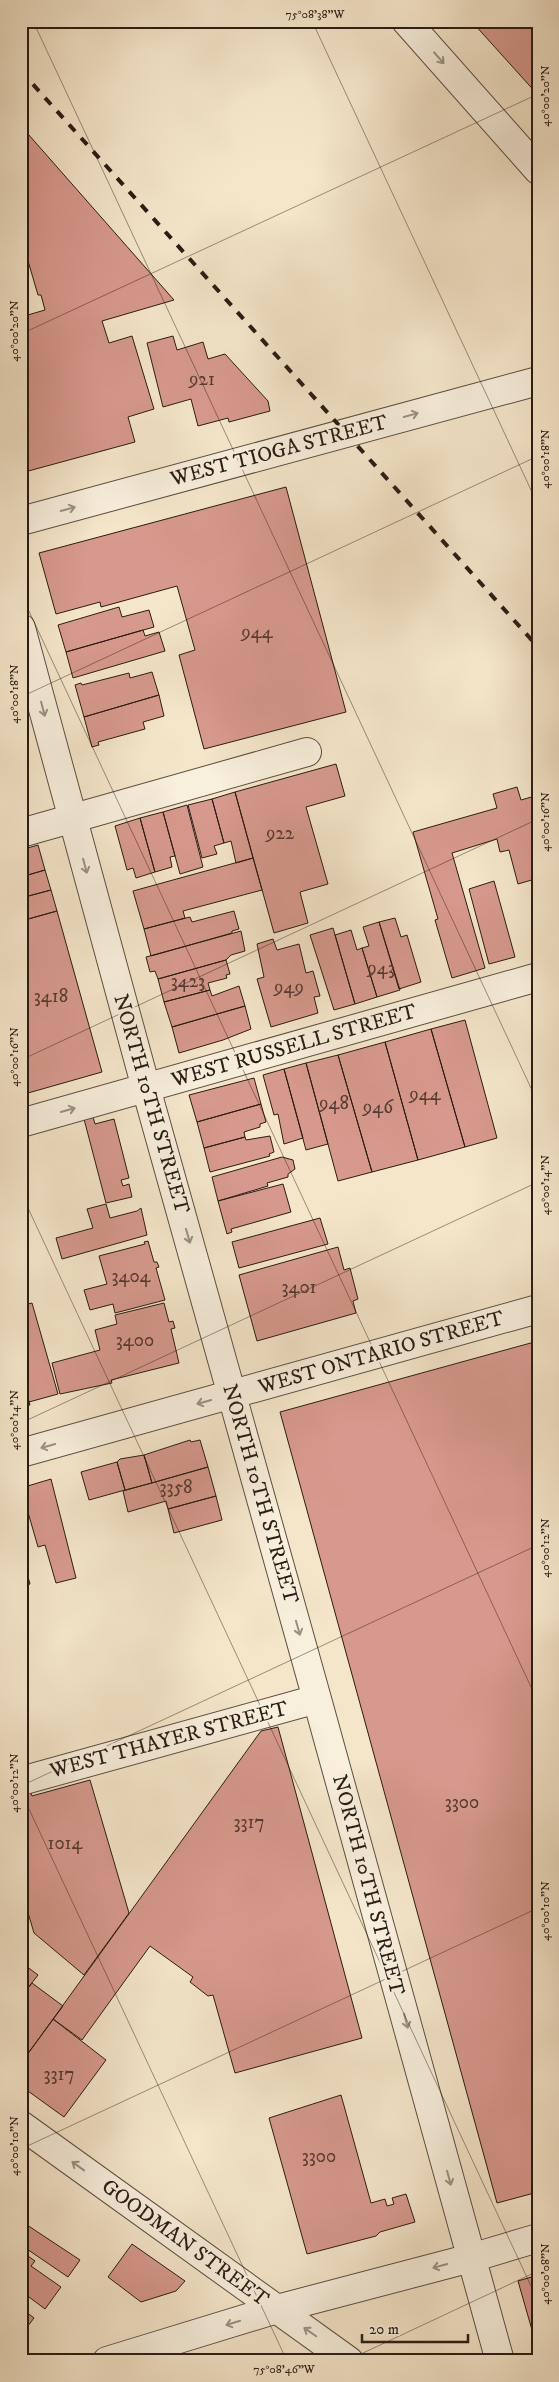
<svg xmlns="http://www.w3.org/2000/svg" width="559" height="2382" viewBox="0 0 559 2382" font-family="'IM FELL DW Pica',serif">
<style>
.building{fill:#d7998d;stroke:#2a1b15}
.lines{fill:none;stroke-linecap:round;stroke-linejoin:round}
.street-casing{stroke:#5d4e42;stroke-width:30}
.street{stroke:#f8efdd;stroke-width:28}
.rail{stroke:#2a1b15;stroke-width:4;stroke-dasharray:9 9;stroke-linecap:butt}
.oneway{stroke:#9b9083}
.ticks{fill:none;stroke:#2a1b15;stroke-width:1;stroke-opacity:0.45}
.labels{text-anchor:middle;dominant-baseline:central;stroke-width:5;stroke-linejoin:round;paint-order:stroke}
.number-label{font-size:19px;fill:#553a33}
.street-label{font-size:21px;fill:#2a1b15;stroke:#f8efdd}
.neatline{fill:none;stroke:#2a1b15;stroke-width:2}
.ticks-label{font-size:12px;text-anchor:middle;fill:#2a1b15}
</style>
<rect width="100%" height="100%" fill="#f5e6ca"/>
<filter id="stains"><feTurbulence type="fractalNoise" baseFrequency=".004" numOctaves="4"/><feColorMatrix values="0 0 0 0 .2 0 0 0 0 .09 0 0 0 0 .02 0 0 0 .5 -.17"/></filter>
<radialGradient id="worn" r=".72"><stop offset=".6" stop-color="#630" stop-opacity="0"/><stop offset="1" stop-color="#630" stop-opacity=".3"/></radialGradient>
<path class="building" d="M485,21h53v74l-64,-71z
M21,126l153,174 -72,21 7,22 23,-7 22,73 -26,8 7,25 -114,31v-156l24,-7 -4,-15h-3l-17,-58z
M173,336l4,14 26,-8 5,17 17,-5 43,47 2,10 -41,11 -1,-4 -30,8 -7,-27 -28,8 -16,-64z
M286,487l60,225 -142,37 -25,-94 16,-5 -18,-64 -76,21 -1,-5 -44,12 -17,-61z
M119,607l3,10 27,-7 5,17 -88,25 -8,-27z
M143,630l2,6 14,-4 6,19 -92,27 -7,-26z
M152,672l7,23 -75,22 -9,-32 6,-2 1,2 47,-12 1,5z
M159,695l5,21 -21,6 2,7 -47,13 1,3 -7,2 -8,-30z
M336,764l9,32 -39,11 22,77 -28,8 8,31 -34,10 -39,-141z
M21,780l6,21 -6,1z
M517,787l4,13 14,-4 3,12v81l-3,-10 -17,5 -9,-34 -9,2 -3,-13 -45,14 33,115 -33,10 -17,-58 3,-1 -25,-87 84,-24 -4,-14z
M235,792l18,66 -17,5 -5,-22 -7,2 -12,-44z
M212,799l12,44 -10,3 3,8 -15,4 -14,-53z
M187,805l16,62 -23,7 -17,-62z
M163,812l12,44 -5,1 2,10 -17,5 -15,-54z
M140,818l15,54 -19,6 -3,-10 -6,2 -12,-44z
M38,845l7,25 -24,7v-27z
M253,858l9,32 -79,21 2,7 -41,11 -11,-38z
M45,870l6,20 -30,8v-21z
M494,881l21,76 -26,7 -20,-75z
M51,890l6,21 -36,10v-23z
M57,911l45,161 -81,23v-174z
M234,911l5,18 -7,2v2l-81,23 -7,-27 46,-12 2,5z
M395,918l6,19 6,-2 14,47 -22,7 -20,-67z
M379,922l21,68 -23,7 -15,-49 7,-2 -6,-19z
M333,928l22,76 -21,6 -24,-75z
M351,930l6,20 5,-2 15,49 -22,7 -20,-69z
M241,931l4,20 -14,4 -5,5 -68,19 -3,-8 -5,1 -4,-15z
M273,939l4,11 22,-6 7,29 7,-2 7,25 -6,1 4,16 -47,14 -14,-48 7,-2 -7,-33z
M226,960l4,14 -4,1 1,3 -19,5 2,7 -46,12 -6,-23z
M239,986l6,20 -73,21 -8,-25 46,-12 2,6z
M245,1006l6,23 -28,11 -44,13 -7,-26z
M465,1020l32,118 -32,9 -34,-118z
M431,1029l34,118 -47,13 -33,-118z
M385,1042l33,118 -46,12 -34,-117z
M338,1055l34,117 -34,9 -32,-118z
M306,1063l22,81 -22,6 -22,-81z
M284,1069l19,69 -19,6 -6,-30 -4,1 -11,-40z
M254,1078l7,26 -64,18 -8,-27z
M261,1104l5,18 -6,2v3l-16,5 1,5 -41,11 -7,-26z
M93,1117l2,7 19,-5 15,59 -8,2 2,6 6,-2 3,13 -26,6 -22,-84z
M270,1136l4,16 -5,2 1,2 -60,16 -6,-24 41,-11 1,3z
M282,1157l11,3 2,9 -7,5v3l-21,6 1,3 -50,15 -6,-24z
M283,1184l8,28 -60,17 1,3 -5,2 -9,-33z
M106,1204l4,14 27,-7 4,-3 6,27 -85,24 -6,-21 37,-10 -6,-19z
M320,1218l8,26 -89,24 -7,-26z
M148,1241l6,21h3l2,5 -3,1 9,32 -50,13 -2,-9 -23,6 -6,-20 23,-6 -8,-28 46,-12 -1,-2z
M338,1247l6,23 6,-2 8,31 -5,2 3,12 -99,28 -18,-66z
M21,1295l3,10 8,-2 26,91 -29,8 -8,-27z
M164,1303l5,19 4,-1 2,7 -4,1 8,34 -68,17 1,3 -52,11 -8,-31 48,-13 -5,-20 22,-6 -2,-9z
M538,1341v851l-41,11 -217,-791z
M21,1375l9,30 -9,2z
M190,1440l1,2 9,-2 8,27 -56,16 -8,-28z
M144,1455l8,28 -27,7 -8,-28 3,-3z
M117,1462l8,28 -36,10 -8,-28z
M208,1467l8,29 -48,13 -2,-8 -38,11 -5,-21z
M51,1479l25,99 -20,5 -11,-38 -7,2 -17,-59z
M216,1496l6,24 -48,13 -6,-24z
M21,1520l6,19 -6,2z
M21,1551l9,33 -9,3z
M278,1727l84,311 -127,35 -22,-78 -5,1 -18,-14 3,-5 -43,-31 -68,94 -29,-21 208,-288z
M90,1780l39,133 -45,62 -50,-42 -13,-44v-93l10,-3 1,3z
M26,1966l12,9 -17,22v-25z
M32,1983l31,23 -42,57v-66z
M53,2019l53,41 -42,57 -43,-31v-23z
M341,2095l30,108 14,-4 2,7 7,-2 -2,-6 14,-4 9,28 -35,10 -4,4 -69,18 -38,-136z
M21,2221l59,39 -12,17 -47,-32z
M132,2244l53,37 -9,10 -35,11 -33,-25z
M21,2251l14,10 -4,5 30,21 -16,22 -24,-18z
M538,2275v76l-20,-70z
M21,2308l13,10 -13,17z"/>
<g class="lines">
<g class="street-casing">
<path id="street" d="M406,21l132,149
M21,521l517,-140
M21,628l125,460 171,611 183,662
M21,833l286,-81
M21,1123l517,-146
M21,1453l517,-144
M21,1781l296,-82
M21,2125l328,236
M107,2361l170,-52 194,-51 67,-20"/>
</g>
<use href="#street" class="street"/>
<path class="rail" d="M21,71l517,576"/>
</g>
<defs><path id="oneway-shaft" d="M-6 0H5M1.5-3L5.5 0L1.5 3" fill="none" stroke-width="1.6" stroke-linecap="round" stroke-linejoin="round" transform="scale(1.25)"/></defs>
<g class="oneway">
<use href="#oneway-shaft" transform="translate(439 58) rotate(49)"/>
<use href="#oneway-shaft" transform="translate(411 415) rotate(-15)"/>
<use href="#oneway-shaft" transform="translate(68 509) rotate(-15)"/>
<use href="#oneway-shaft" transform="translate(43 709) rotate(75)"/>
<use href="#oneway-shaft" transform="translate(85 866) rotate(75)"/>
<use href="#oneway-shaft" transform="translate(68 1110) rotate(-16)"/>
<use href="#oneway-shaft" transform="translate(188 1236) rotate(74)"/>
<use href="#oneway-shaft" transform="translate(204 1402) rotate(164)"/>
<use href="#oneway-shaft" transform="translate(48 1446) rotate(164)"/>
<use href="#oneway-shaft" transform="translate(298 1628) rotate(74)"/>
<use href="#oneway-shaft" transform="translate(406 2021) rotate(75)"/>
<use href="#oneway-shaft" transform="translate(78 2166) rotate(-144)"/>
<use href="#oneway-shaft" transform="translate(449 2178) rotate(75)"/>
<use href="#oneway-shaft" transform="translate(440 2266) rotate(165)"/>
<use href="#oneway-shaft" transform="translate(233 2323) rotate(163)"/>
<use href="#oneway-shaft" transform="translate(310 2332) rotate(-145)"/>
</g>
<path class="ticks" d="M33,21l505,1082M312,21l226,484M21,334l517,-240M21,594l517,1108M21,697l517,-241M21,1060l517,-241M21,1193l517,1108M21,1423l517,-241M21,1786l517,-241M21,1792l266,569M21,2149l517,-241M346,2361l192,-90"/>
<g class="labels">
<g class="number-label">
<text x="202" y="379">921</text>
<text x="257" y="632">944</text>
<text x="280" y="833">922</text>
<text x="381" y="968">943</text>
<text x="188" y="981">3423</text>
<text x="289" y="987">949</text>
<text x="51" y="996">3418</text>
<text x="425" y="1094">944</text>
<text x="334" y="1103">948</text>
<text x="378" y="1107">946</text>
<text x="131" y="1276">3404</text>
<text x="299" y="1287">3401</text>
<text x="135" y="1340">3400</text>
<text x="176" y="1487">3358</text>
<text x="462" y="1802">3300</text>
<text x="249" y="1822">3317</text>
<text x="65" y="1843">1014</text>
<text x="59" y="2074">3317</text>
<text x="319" y="2156">3300</text>
</g>
<g class="street-label">
<text transform="translate(279 451) rotate(-15)">WEST TIOGA STREET</text>
<text transform="translate(294 1046) rotate(-16)">WEST RUSSELL STREET</text>
<text transform="translate(151 1104) rotate(74)">NORTH 10TH STREET</text>
<text transform="translate(381 1353) rotate(-16)">WEST ONTARIO STREET</text>
<text transform="translate(260 1494) rotate(74)">NORTH 10TH STREET</text>
<text transform="translate(169 1740) rotate(-15)">WEST THAYER STREET</text>
<text transform="translate(368 1885) rotate(75)">NORTH 10TH STREET</text>
<text transform="translate(185 2243) rotate(36)">GOODMAN STREET</text>
</g>
</g>
<rect width="559" height="2382" fill="none" stroke="#f5e6ca" stroke-width="55"/>
<path d="M362 2334v8h106v-8" fill="none" stroke="#2a1b15" stroke-width="2.5"/>
<text x="369" y="2334" font-size="15" fill="#2a1b15" stroke="#f8efdd" stroke-width="4" paint-order="stroke">20 m</text>
<rect x="28" y="28" width="504" height="2326" class="neatline"/>
<g class="ticks-label">
<text x="315" y="18">75°08'38"W</text>
<text transform="translate(545 96) rotate(-90)" y="4">40°00'20"N</text>
<text transform="translate(14 331) rotate(-90)" y="4">40°00'20"N</text>
<text transform="translate(545 459) rotate(-90)" y="4">40°00'18"N</text>
<text transform="translate(14 694) rotate(-90)" y="4">40°00'18"N</text>
<text transform="translate(545 822) rotate(-90)" y="4">40°00'16"N</text>
<text transform="translate(14 1057) rotate(-90)" y="4">40°00'16"N</text>
<text transform="translate(545 1185) rotate(-90)" y="4">40°00'14"N</text>
<text transform="translate(14 1420) rotate(-90)" y="4">40°00'14"N</text>
<text transform="translate(545 1548) rotate(-90)" y="4">40°00'12"N</text>
<text transform="translate(14 1783) rotate(-90)" y="4">40°00'12"N</text>
<text transform="translate(545 1911) rotate(-90)" y="4">40°00'10"N</text>
<text transform="translate(14 2146) rotate(-90)" y="4">40°00'10"N</text>
<text transform="translate(545 2274) rotate(-90)" y="4">40°00'08"N</text>
<text x="284" y="2373">75°08'46"W</text>
</g>
<rect width="100%" height="100%" filter="url(#stains)"/>
<rect width="100%" height="100%" fill="url(#worn)"/>
</svg>
